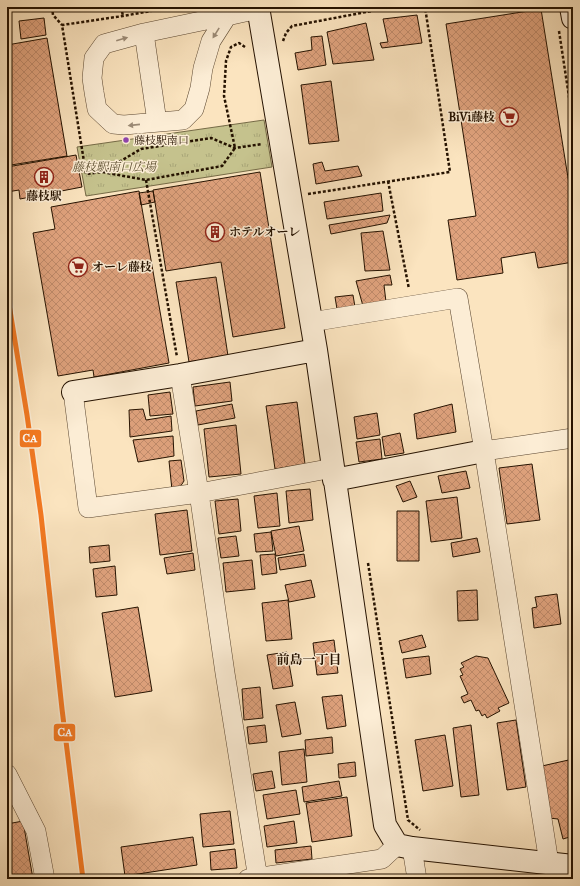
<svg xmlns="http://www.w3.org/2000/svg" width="580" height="886" viewBox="0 0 580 886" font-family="'IM FELL Great Primer','Noto Serif JP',serif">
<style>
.grass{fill:url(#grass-tufts);stroke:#756a46}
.building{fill:url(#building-cross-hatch);stroke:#251200}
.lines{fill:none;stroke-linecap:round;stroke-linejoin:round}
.street-casing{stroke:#5a4630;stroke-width:20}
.secondary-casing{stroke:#251200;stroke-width:24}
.path{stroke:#251200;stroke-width:2.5;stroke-dasharray:3 2;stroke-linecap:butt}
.street{stroke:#fcedd5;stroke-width:19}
.secondary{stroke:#fcedd5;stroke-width:22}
.rail-1-casing{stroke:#fcedd5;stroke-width:8}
.rail-1{stroke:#f47921;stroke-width:5}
.oneway{fill:#9b8a75}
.bus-dot{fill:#8e44ad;stroke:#fcedd5;stroke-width:1.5}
.labels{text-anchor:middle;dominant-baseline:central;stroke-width:3;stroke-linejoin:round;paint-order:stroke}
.bus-label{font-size:11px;fill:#251200;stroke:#fcedd5;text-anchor:start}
.poi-label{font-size:12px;font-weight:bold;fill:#251200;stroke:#fcedd5;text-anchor:start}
.park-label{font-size:12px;font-style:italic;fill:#5d5031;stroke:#fcedd5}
.neighbourhood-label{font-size:13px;font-weight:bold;fill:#251200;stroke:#fcedd5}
.line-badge{stroke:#fcedd5;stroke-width:1.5}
.badge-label{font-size:11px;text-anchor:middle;font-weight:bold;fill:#fff}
</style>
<defs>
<pattern id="grass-tufts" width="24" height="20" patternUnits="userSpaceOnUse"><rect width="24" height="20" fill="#c5c28d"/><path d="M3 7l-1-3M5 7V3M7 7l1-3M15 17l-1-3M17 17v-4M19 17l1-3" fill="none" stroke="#a9a678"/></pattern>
<pattern id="building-cross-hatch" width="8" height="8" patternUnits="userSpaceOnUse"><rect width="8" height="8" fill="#dfa27d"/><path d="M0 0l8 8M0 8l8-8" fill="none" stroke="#bf8a6a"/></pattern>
</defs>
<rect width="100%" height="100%" fill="#fbe4bf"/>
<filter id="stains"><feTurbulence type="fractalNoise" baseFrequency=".005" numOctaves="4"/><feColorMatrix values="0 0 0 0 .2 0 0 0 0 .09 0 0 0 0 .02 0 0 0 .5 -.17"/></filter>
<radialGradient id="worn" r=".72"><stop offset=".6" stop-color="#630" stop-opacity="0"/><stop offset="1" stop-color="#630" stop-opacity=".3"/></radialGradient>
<path class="grass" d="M264,120l8,47 -186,29 -9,-49z"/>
<path class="building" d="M60,7h20l-20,3z
M541,9l32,200v53l-35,6 -3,-16 -34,6 2,15 -46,7 -9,-60 28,-4 -30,-192z
M417,15l5,28 -40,5 -2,-5 8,-1 -5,-23z
M44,18l2,17 -25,4 -2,-18z
M366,23l8,37 -41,4 -6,-32z
M322,36l4,29 -28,5 -3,-17 17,-3 -1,-13z
M47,38l20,118 -56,9 -4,-22v-98z
M331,81l8,60 -30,3 -8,-59z
M76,155l6,32 -62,12 -1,-9 -12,2v-25z
M322,162l3,9 33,-5 4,10 -46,8 -3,-20z
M260,172l25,156 -52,9 -12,-75 -55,9 -13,-81z
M139,191l30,172 -75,14 -1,-7 -35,6 -25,-143 22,-4 -4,-22z
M153,191l2,11 -14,3 -2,-12z
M381,193l2,18 -56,8 -3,-17z
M390,215l-3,8 -56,11 -2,-9z
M383,231l7,39 -25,1 -4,-38z
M390,275l2,10h-8l2,17 -23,4 -7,-25z
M216,277l12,79 -39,6 -13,-80z
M353,295l2,12 -18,2 -2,-12z
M230,382l2,19 -37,5 -2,-19z
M170,392l3,22 -23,2 -2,-21z
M297,402l8,62 -30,5 -9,-63z
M232,404l3,14 -37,7 -2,-14z
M452,404l4,28 -39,7 -3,-25z
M143,409l3,11 25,-4 1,15 -42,6 -1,-27z
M377,413l3,22 -23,4 -3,-22z
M236,425l5,49 -32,3 -5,-48z
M400,433l4,20 -19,3 -3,-19z
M173,436l1,20 -36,6 -5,-22z
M380,439l2,20 -23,3 -3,-20z
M181,460l3,21 -4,6 -8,3 -3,-29z
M532,464l8,56 -33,4 -8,-56z
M466,471l4,17 -28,5 -4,-17z
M410,481l7,16 -14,5 -7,-16z
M310,489l3,31 -24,3 -3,-32z
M277,493l3,33 -22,2 -4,-32z
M457,497l5,41 -31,4 -5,-41z
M238,499l3,32 -22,3 -4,-33z
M187,510l5,41 -32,4 -5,-41z
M397,511h22v50h-22z
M299,526l5,25 -28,5 -5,-25z
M271,532l2,19 -17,1 -2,-18z
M236,536l3,20 -18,2 -3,-20z
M477,538l3,14 -27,5 -2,-14z
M109,545l1,16 -20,2 -1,-16z
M193,553l2,17 -28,4 -3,-16z
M275,554l2,19 -15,2 -2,-20z
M304,554l2,12 -26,4 -2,-12z
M252,560l3,29 -29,3 -3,-29z
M115,566l2,29 -21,2 -3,-28z
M311,580l4,17 -26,5 -4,-17z
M477,590l1,30 -20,1 -1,-30z
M557,594l4,30 -27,4 -2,-20 5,-1 -2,-10z
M288,600l4,39 -26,2 -4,-38z
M138,607l14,84 -37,6 -13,-84z
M422,635l4,12 -24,6 -3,-12z
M334,640l4,33 -21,2 -4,-32z
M287,652l6,34 -20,3 -6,-34z
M429,656l2,18 -25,4 -3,-19z
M476,656l12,2 21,45 -11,5 2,3 -13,7 -2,-4 -3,2 -3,-6 -3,1 -5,-11 -7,3 -3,-6 7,-3 -8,-18 3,-1 -3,-6 4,-2 -3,-4z
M260,687l3,31 -19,2 -2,-31z
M342,695l4,31 -19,3 -5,-32z
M295,702l6,32 -19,3 -6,-32z
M516,720l10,67 -19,3 -10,-67z
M265,725l2,17 -18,2 -2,-17z
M471,725l8,70 -18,2 -8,-69z
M445,735l8,51 -30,5 -8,-51z
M332,737l1,16 -27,3 -1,-16z
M304,749l3,33 -25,3 -3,-33z
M573,759v77l-10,3 -5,-20 -9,-1 -7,-52z
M355,762l1,14 -17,2 -1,-14z
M272,771l3,17 -19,3 -3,-17z
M339,781l3,15 -38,6 -2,-15z
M296,790l4,24 -33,5 -4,-24z
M347,797l5,39 -40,6 -6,-39z
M230,811l4,33 -31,3 -3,-33z
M23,821l10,58h-26v-55z
M294,821l3,22 -30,4 -3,-21z
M193,837l4,28 -72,11 -4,-29z
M311,846l1,13 -36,4 -1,-13z
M235,849l2,19 -26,2 -1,-18z"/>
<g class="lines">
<g class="street-casing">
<path id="street" d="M258,9l-31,7 -16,25 -8,27 -3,20 -6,21 -11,11 -59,5 -11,-1 -16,-15 -3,-17 -2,-14 2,-20 10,-14 40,-11 114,-24
M144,33l13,89
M311,322l147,-24 26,153 65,412
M180,375l19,118 26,180 33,206
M73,392l15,116 111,-15 134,-25
M484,451l89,-13
M7,774l29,57 9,48
M412,848l5,31
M248,879l134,-20 15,-14"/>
</g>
<g class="secondary-casing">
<path id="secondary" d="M258,7l58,343 69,475 12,20 15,3 161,18
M571,7l2,11
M73,392l107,-17 136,-25
M334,480l150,-29"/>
</g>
<path class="path" d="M52,7l1,8 9,10
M121,7l2,9
M173,7l-50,9 -61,9 24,149 16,-2 44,8 76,-14 13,-18 -11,-52 2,-35 5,-14 8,-4 6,4
M559,31l14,92
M283,41l3,-8 6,-7 101,-19
M102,172l39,-23 70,-11 24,10 27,-4
M146,180l31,177
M388,181l21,108
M308,194l142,-22 -25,-165
M368,563l40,257 12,10
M388,876h11"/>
<use href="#street" class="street"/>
<use href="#secondary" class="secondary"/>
<g class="rail-1-casing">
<path id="rail-1" d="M7,292l20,123 14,100 21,194 21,170"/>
</g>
<use href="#rail-1" class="rail-1"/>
</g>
<defs><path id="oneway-solid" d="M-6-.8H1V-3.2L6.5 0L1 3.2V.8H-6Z"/></defs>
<g class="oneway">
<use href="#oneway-solid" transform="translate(216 33) rotate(122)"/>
<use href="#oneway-solid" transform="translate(122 39) rotate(-16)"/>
<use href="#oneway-solid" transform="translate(134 125) rotate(174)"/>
</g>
<defs>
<g id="supermarket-ring" transform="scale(1)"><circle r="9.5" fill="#fcedd5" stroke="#8f2418" stroke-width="1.5"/><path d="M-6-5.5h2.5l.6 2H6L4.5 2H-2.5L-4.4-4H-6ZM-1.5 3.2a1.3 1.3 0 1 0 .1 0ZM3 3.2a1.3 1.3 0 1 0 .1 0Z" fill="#8f2418"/></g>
<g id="building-ring" transform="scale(1)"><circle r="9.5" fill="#fcedd5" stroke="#8f2418" stroke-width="1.5"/><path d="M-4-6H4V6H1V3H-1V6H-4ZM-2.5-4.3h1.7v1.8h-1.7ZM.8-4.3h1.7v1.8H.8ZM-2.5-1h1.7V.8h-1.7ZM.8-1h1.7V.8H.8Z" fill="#8f2418"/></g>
</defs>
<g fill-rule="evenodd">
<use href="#supermarket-ring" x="509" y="117"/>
<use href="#building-ring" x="44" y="177"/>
<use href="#building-ring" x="215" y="232"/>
<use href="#supermarket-ring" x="78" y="267"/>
</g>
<circle class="bus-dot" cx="126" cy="140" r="3.5"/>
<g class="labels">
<g class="bus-label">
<text x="134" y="140">藤枝駅南口</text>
</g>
<g class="poi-label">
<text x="495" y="117" text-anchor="end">BiVi藤枝</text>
<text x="44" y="196" text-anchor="middle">藤枝駅</text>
<text x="229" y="232">ホテルオーレ</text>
<text x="92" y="267">オーレ藤枝</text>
</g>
<g class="park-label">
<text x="114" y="167">藤枝駅南口広場</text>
</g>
<g class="neighbourhood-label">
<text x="309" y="660">前島一丁目</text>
</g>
</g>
<g class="line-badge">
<rect x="19" y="429" width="23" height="19" rx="4" fill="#f47921"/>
<rect x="53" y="723" width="23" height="19" rx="4" fill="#f47921"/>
</g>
<g class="badge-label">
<text x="30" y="442">CA</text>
<text x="65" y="736">CA</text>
</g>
<rect width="580" height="886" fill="none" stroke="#fbe4bf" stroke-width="24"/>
<rect x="8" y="8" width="564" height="870" fill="none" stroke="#251200" stroke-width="2"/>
<rect x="12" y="12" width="556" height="862" fill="none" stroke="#251200"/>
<rect width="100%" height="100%" filter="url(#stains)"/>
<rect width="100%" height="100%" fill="url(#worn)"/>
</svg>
